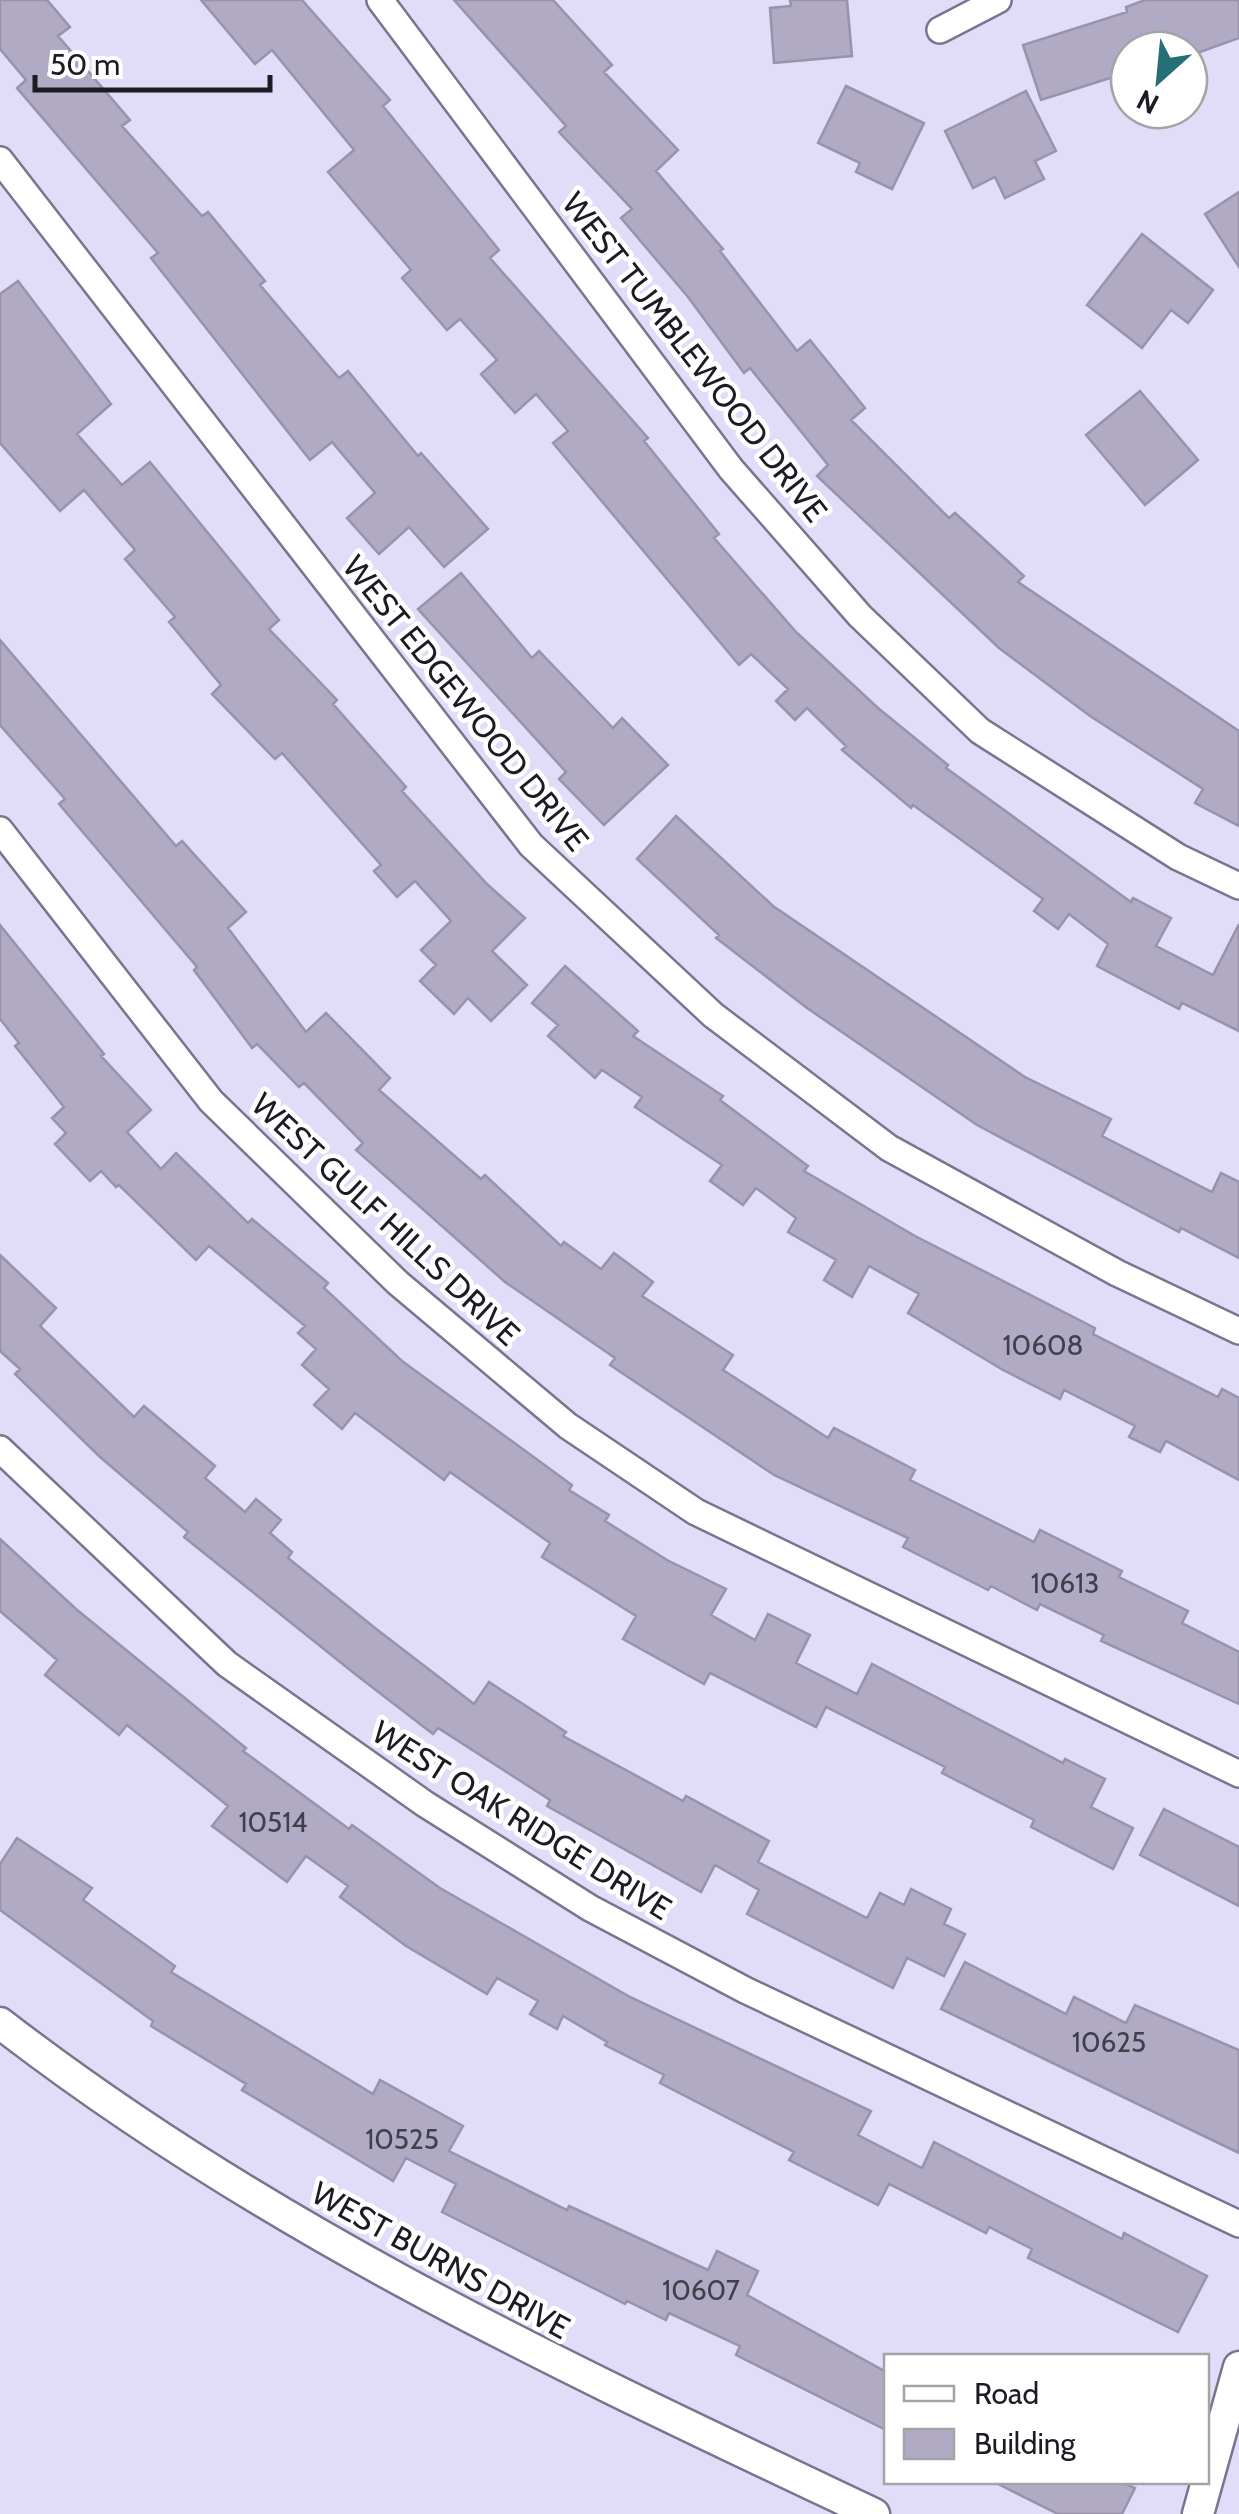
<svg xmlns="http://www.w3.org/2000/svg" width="1239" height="2514" viewBox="0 0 1239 2514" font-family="Cabin,sans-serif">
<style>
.building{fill:#b0aac5;stroke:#9892ac;stroke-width:2.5}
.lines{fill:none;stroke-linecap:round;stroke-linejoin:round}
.minor-casing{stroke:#79758e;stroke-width:30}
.tertiary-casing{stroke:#79758e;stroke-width:35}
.minor{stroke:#fff;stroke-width:25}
.tertiary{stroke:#fff;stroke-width:30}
.labels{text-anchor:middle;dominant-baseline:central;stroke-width:9;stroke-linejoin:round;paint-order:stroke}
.number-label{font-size:28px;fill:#413f4c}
.street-label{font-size:32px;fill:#1c1b24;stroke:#fff}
</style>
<rect width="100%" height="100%" fill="#e1ddf9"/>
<path class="building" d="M0,0h47l23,27 -12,9 72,84 -8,6 80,90 6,-4 57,69 -5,4 79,93 9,-7 70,85 3,-3 67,76 -44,38 -35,-40 -30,27 -32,-36 28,-25 -43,-51 -22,18 -159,-202 7,-5 -141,-165 9,-8 -26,-31z
M201,0h101l88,100 -7,6 116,144 -9,8 158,180 -4,3 75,93 -5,4 82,94 82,76 70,57 -2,3 185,134 2,-4 38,20 -15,28 57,29 26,-51v107l-57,-28 -3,6 -82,-43 11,-22 -39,-30 -11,15 -24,-18 9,-12 -130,-94 -2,3 -69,-58 4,-4 -39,-38 -12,12 -19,-19 12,-12 -37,-35 -12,11 -186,-222 15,-12 -32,-37 -21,19 -34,-39 16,-14 -37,-41 -13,11 -45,-52 9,-8 -83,-98 26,-22 -82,-100 -17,14z
M454,0h99l59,65 -8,7 74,78 -22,21 67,78 -3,2 77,100 13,-11 55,68 -14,12 98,98 6,-5 69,63 -6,6 221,149v95l-44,-23 8,-14 -113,-73 -91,-68 -182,-172 11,-11 -78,-97 -6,5 -56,-76 -67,-79 11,-9 -73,-77 7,-6z
M790,0h57l5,56 -78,7 -4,-55 21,-2z
M1145,0h94v38l-50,18v-6h-60v22l-88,28 -18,-55 104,-33 -1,-5z
M846,86l78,37 -32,66 -36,-17 4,-9 -42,-20z
M1026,91l30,60 -21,10 9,18 -39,19 -10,-21 -22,11 -28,-57z
M1239,192v75l-34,-53z
M1142,234l71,56 -25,33 -17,-13 -29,38 -55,-43z
M18,281l93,123 -34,30 45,51 28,-23 129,158 -10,9 68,71 -4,4 73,83 -4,4 85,93 38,34 -33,33 35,34 -36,36 -23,-23 -14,16 -34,-33 16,-16 -15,-15 30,-29 -36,-40 -18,16 -23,-26 7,-6 -99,-112 -7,6 -63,-65 9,-9 -52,-63 6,-5 -50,-58 10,-9 -51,-60 -24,21 -60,-68v-149z
M1140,391l58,69 -53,45 -59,-70z
M461,573l71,85 7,-7 74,77 9,-10 46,47 -64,60 -45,-46 7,-7 -148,-163z
M0,640l176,206 6,-5 64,71 -18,16 78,104 20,-19 64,65 -11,12 102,89 4,-4 76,71 3,-4 37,27 13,-16 39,29 -11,14 91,59 -10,15 105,68 6,-10 81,42 -5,10 124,62 6,-12 82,41 -3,6 69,34 -6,12 57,29v52l-138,-63 3,-6 -64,-31 -3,6 -46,-24 -3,4 -85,-43 5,-9 -134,-63 -164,-110 5,-7 -110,-76 -149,-132 7,-7 -59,-60 -5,4 -42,-43 -5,4 -58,-78 3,-3 -138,-163 6,-5 -65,-74z
M676,816l97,90 252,171 86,42 -9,17 110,56 9,-19 18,9v76l-58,-30 -2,4 -202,-107 -170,-117 -91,-70 3,-3 -82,-76z
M0,925l104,129 -3,2 50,54 -24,22 34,37 15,-16 72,70 4,-4 76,64 -4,5 78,73 170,124 -3,5 40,25 -4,6 62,39 59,29 -15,26 44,25 13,-26 42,21 -14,28 61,31 15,-30 191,99 2,-4 40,20 -14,28 42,21 -20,41 -82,-42 3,-7 -92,-47 3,-6 -119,-60 -10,20 -106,-54 -6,11 -81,-45 13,-23 -94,-59 8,-14 -100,-71 -6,8 -89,-67 -13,16 -28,-24 15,-16 -27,-24 14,-16 -18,-16 7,-7 -96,-80 -13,14 -77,-75 -3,2 -15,-16 -11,10 -35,-37 11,-11 -14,-15 12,-11 -49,-61 4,-3 -19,-24z
M565,966l73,65 -5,5 90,60 -3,4 88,66 -4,5 111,65 180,92 -2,6 125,63 4,-8 17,9v82l-73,-39 -6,11 -31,-15 6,-11 -71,-36 -4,9 -57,-29 -95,-57 11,-19 -50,-28 -17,31 -28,-17 12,-20 -48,-28 8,-14 -40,-30 -13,17 -33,-24 12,-16 -87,-58 7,-10 -40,-27 -7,8 -47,-42 10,-11 -26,-22z
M0,1255l56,53 -16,18 94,91 10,-11 71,60 -10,12 40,34 11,-13 25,21 -11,13 22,19 -4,6 87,70 99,76 15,-22 77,50 -3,4 120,65 3,-5 83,45 -11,21 109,56 13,-25 24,12 7,-16 40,20 -7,15 21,10 -21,42 -37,-18 -14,30 -146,-74 12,-24 -44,-25 -14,27 -154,-86 3,-6 -112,-72 -5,6 -78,-60 -171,-137 4,-5 -88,-75 -85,-83 5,-5 -20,-18z
M0,1539l76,70 170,139 -3,3 106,78 3,-4 88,63 190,109 241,114 -13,24 64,33 12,-26 188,97 2,-6 83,43 -29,56 -150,-74 4,-9 -43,-22 -3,6 -97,-49 -11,21 -89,-45 5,-8 -134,-69 4,-8 -59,-30 2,-3 -44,-26 -6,13 -27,-15 8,-13 -41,-23 -10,16 -81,-48 -66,-49 8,-11 -42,-30 -19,26 -75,-56 16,-20 -101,-81 -8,10 -74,-60 12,-15 -57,-49z
M1164,1809l75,38v59l-99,-51z
M17,1838l75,50 -9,12 92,66 -4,6 202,122 7,-14 83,46 -14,25 118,59 2,-4 139,64 9,-19 41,20 -11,24 139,77v58l-150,-75 4,-9 -71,-33 -3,7 -39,-19 -2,3 -183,-92 14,-28 -50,-26 -13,23 -151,-91 4,-6 -95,-58 2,-5 -153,-111v-46z
M965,1962l101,52 8,-17 52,26 9,-18 104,45v103l-298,-144z
M994,2482h128l13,6 -13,26h-64z"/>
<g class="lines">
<g class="minor-casing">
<path id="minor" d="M380,0l351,469 129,147 120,115 198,126 61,29
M940,30l58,-30
M0,160l531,685 182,170 176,133 228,125 122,58
M0,830l211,271 187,182 170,143 128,86 543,262
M0,1449l227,215 198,140 165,104 155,82 494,234"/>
</g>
<g class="tertiary-casing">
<path id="tertiary" d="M0,2023c270,209 568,346 874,491
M1198,2514l41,-147"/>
</g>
<use href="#minor" class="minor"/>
<use href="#tertiary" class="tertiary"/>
</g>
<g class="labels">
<g class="number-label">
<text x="1043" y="1345">10608</text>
<text x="1065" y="1583">10613</text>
<text x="273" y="1822">10514</text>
<text x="1109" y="2042">10625</text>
<text x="402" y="2139">10525</text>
<text x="701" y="2290">10607</text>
</g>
<g class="street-label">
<text transform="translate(695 357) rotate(52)">WEST TUMBLEWOOD DRIVE</text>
<text transform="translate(466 703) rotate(51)">WEST EDGEWOOD DRIVE</text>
<text transform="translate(386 1219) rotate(43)">WEST GULF HILLS DRIVE</text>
<text transform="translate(522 1820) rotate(32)">WEST OAK RIDGE DRIVE</text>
<text transform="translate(441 2260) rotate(29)">WEST BURNS DRIVE</text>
</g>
</g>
<rect x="884" y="2354" width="325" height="130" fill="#ffffff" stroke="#a4a4a7" stroke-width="2.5"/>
<rect x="904" y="2386" width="50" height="15" fill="#ffffff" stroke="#a4a4a7" stroke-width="2.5"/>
<text x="974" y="2404" font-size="30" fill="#1c1b24">Road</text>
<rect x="904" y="2429" width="50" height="30" fill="#b0aac5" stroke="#a4a4a7" stroke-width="2.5"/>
<text x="974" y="2454" font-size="30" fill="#1c1b24">Building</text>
<g transform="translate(1159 80) rotate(207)"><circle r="48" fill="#ffffff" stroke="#a4a4a7" stroke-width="2.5"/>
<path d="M0-8L18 38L0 25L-18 38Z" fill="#256f76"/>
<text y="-15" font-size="28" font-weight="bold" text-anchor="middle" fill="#1c1b24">N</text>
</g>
<path d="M35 75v15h235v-15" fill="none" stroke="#1c1b24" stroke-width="5"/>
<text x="50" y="75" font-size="30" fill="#1c1b24" stroke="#ffffff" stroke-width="8" paint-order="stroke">50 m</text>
</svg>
